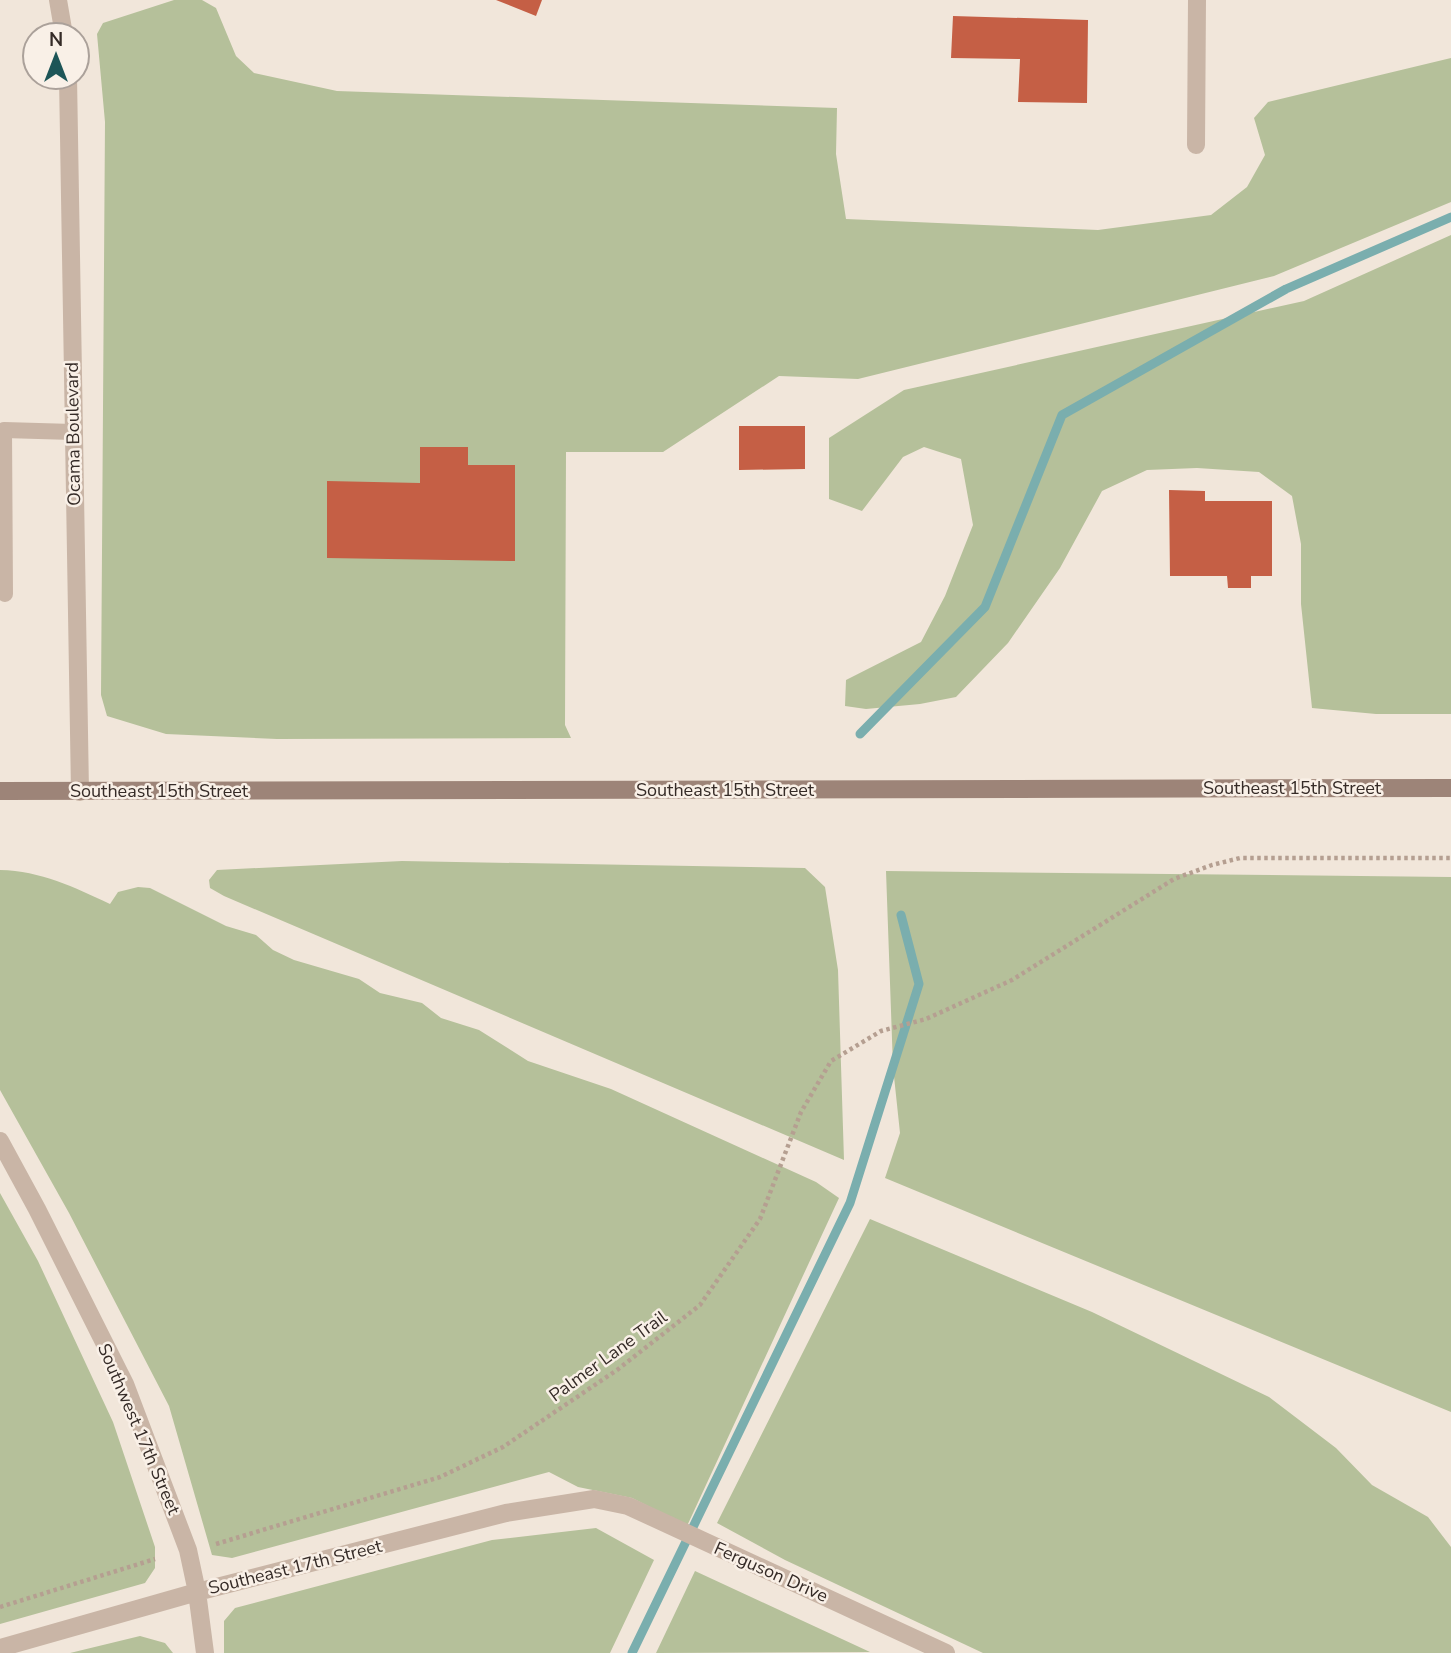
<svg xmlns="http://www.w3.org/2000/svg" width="1451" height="1653" viewBox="0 0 1451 1653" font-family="'Nunito Sans',sans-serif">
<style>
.green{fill:#b5c09a}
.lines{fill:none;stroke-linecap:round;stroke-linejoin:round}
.stream{stroke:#7aaeae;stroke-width:9}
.building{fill:#c55f45}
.path{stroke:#b59f91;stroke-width:4.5;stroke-dasharray:3.5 3.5;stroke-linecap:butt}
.service{stroke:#c9b5a6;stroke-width:16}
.minor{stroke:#c9b5a6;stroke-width:18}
.secondary{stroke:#9d8478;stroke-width:18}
.labels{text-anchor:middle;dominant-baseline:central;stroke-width:5;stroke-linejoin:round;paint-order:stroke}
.street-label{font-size:18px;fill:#352b27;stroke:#f9f0e7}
</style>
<rect width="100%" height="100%" fill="#f1e6da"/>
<path class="green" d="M174,0h28l14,8 20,48 18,17 83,18 500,17 -1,46 10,65 252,11 113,-15 36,-28 18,-32 -11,-37 14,-16 183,-44v144l-177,74 -416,103 -79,-3 -116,76h-97l-1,273 6,13 -294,1 -111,-5 -59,-18 -6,-21 4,-573 -8,-88 6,-11z
M1451,235v479h-75l-64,-6 -11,-104v-60l-9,-48 -33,-24 -62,-4 -50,2 -45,21 -42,77 -52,75 -52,54 -36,7 -54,5 -21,-3 1,-26 75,-38 24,-46 28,-71 -12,-66 -37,-12 -21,10 -41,54 -33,-12v-61l75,-48 400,-89z
M402,861l403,7 20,19 13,83 6,190 -620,-264 -14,-8 -1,-8 8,-10z
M0,870c41,1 74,17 110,34l8,-12 20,-5 12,1 76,38 30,9 17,15 21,10 65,19 21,14 42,10 19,15 38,12 49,31 83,28 205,93 23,16 -152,328 -55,-28 -54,-11 -29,-15 -317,86 -20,-3 -43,-149 -100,-193 -69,-123z
M886,871l565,6v535l-566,-234 15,-45 -7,-66z
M0,1193l38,68 75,161 42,125v21l-10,15 -145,41z
M870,1219l222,93 177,85 67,51 36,37 56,32 23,30v106h-468l-198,-93 -68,-37z
M596,1528l58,32 -44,93h-386v-32l11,-13 257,-68z
M695,1571l175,81 -214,1z
M140,1636l25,7 8,10h-103z"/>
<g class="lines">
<path class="stream" d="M860,734l125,-127 77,-192 224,-126 165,-72
M632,1653l218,-450 69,-219 -18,-69"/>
</g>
<path class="building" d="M496,0h46l-6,16z
M953,16l135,4 -1,83 -69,-1 2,-43 -69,-1z
M739,426h66v43l-66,1z
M420,447h48v18h47v96l-188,-3v-77l93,2z
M1169,490l36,1v10h67v75h-21v12h-23l-1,-12h-57z"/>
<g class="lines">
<path class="path" d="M216,1544l224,-67 63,-30 114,-77 83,-65 60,-86 41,-107 30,-51 50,-30 45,-12 86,-39 162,-101 38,-14 28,-7h211
M0,1607l155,-48"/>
<path class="service" d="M5,594l-1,-164 69,2"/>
<path class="minor" d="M58,0l6,35
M68,77l12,715
M1196,145l1,-145
M0,1141l37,68 88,175 63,166 9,42 8,61
M0,1648l197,-56 309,-79 88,-14 34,7 318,147"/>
<path class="secondary" d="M0,791l1451,-3"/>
</g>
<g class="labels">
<g class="street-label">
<text transform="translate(73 434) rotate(-91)">Ocama Boulevard</text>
<text x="1292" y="788">Southeast 15th Street</text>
<text x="725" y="790">Southeast 15th Street</text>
<text x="159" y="791">Southeast 15th Street</text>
<text transform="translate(608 1356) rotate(-36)">Palmer Lane Trail</text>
<text transform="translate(139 1429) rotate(67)">Southwest 17th Street</text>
<text transform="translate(295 1567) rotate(-14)">Southeast 17th Street</text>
<text transform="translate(771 1572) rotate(24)">Ferguson Drive</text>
</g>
</g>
<g transform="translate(56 56)"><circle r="33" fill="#f9f0e7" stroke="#aba19a" stroke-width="2"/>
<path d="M0-5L12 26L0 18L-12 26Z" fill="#1d5557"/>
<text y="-10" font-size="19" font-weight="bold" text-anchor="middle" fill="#352b27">N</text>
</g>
</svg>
